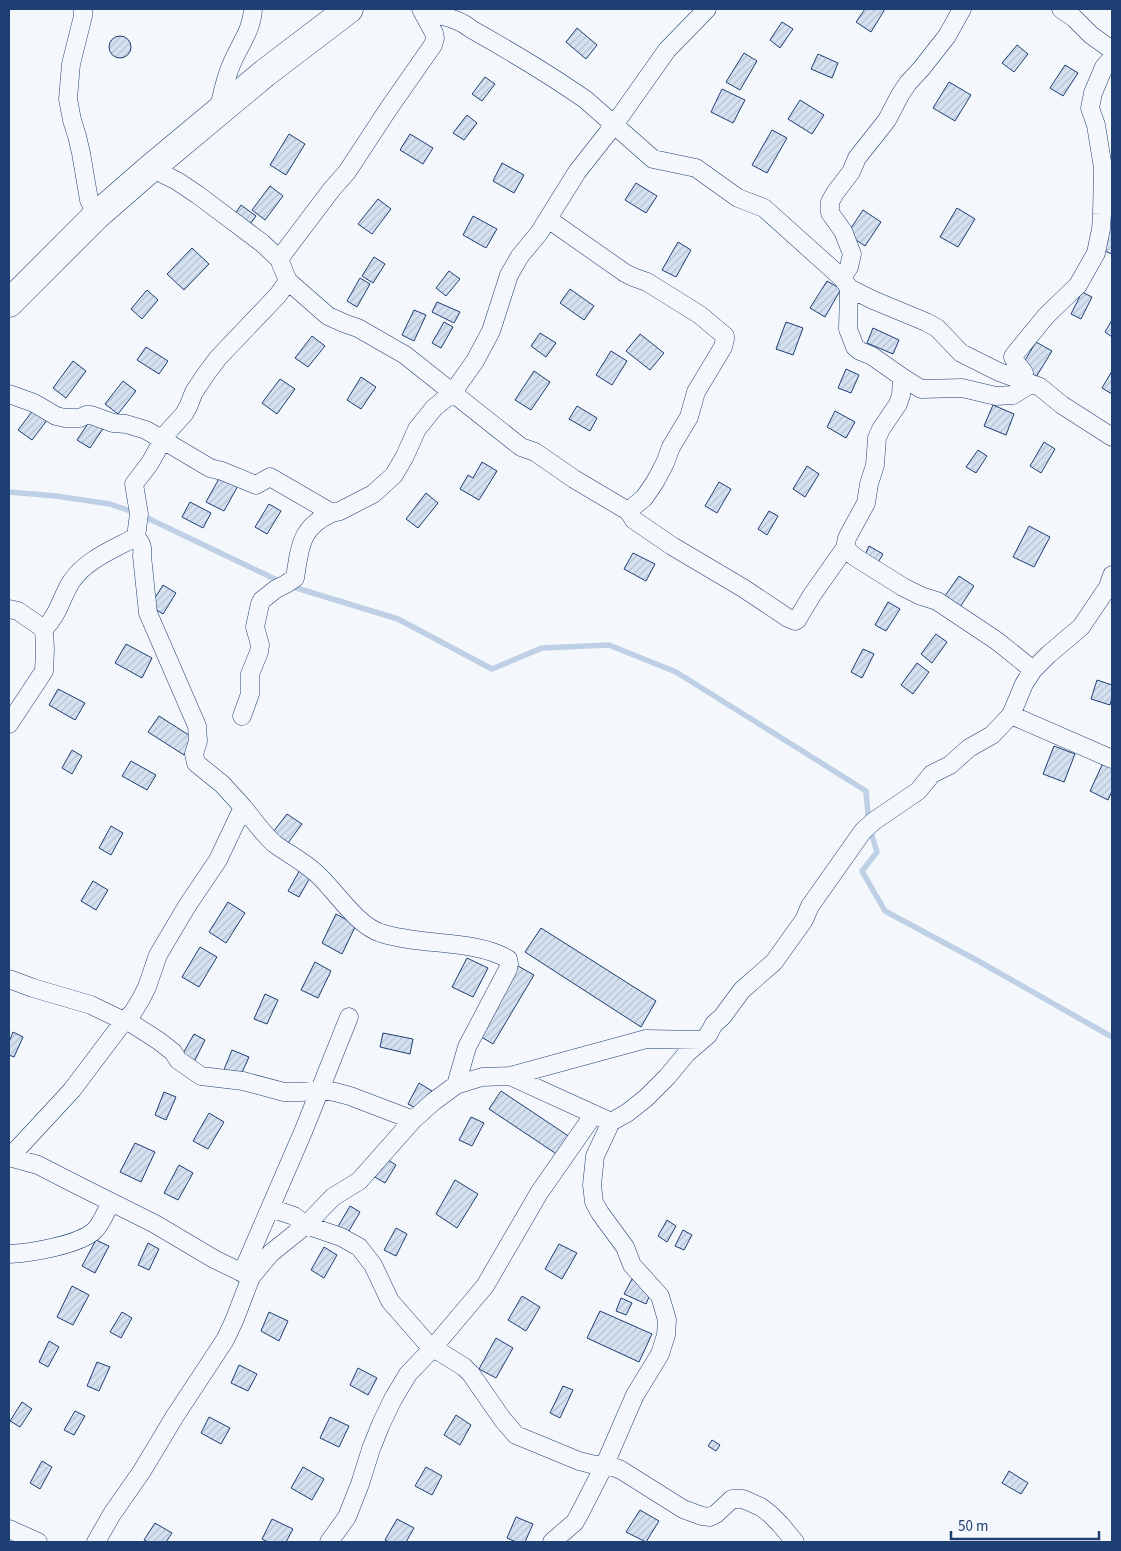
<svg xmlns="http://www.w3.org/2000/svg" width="1121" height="1551" viewBox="0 0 1121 1551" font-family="'Source Sans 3',sans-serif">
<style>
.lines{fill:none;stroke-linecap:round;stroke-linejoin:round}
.stream{stroke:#bed0e5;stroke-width:5.5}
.building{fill:url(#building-hatch);stroke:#1d3f73}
.minor-casing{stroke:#1d3f73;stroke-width:19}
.trunk-casing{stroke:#1d3f73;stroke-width:29}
.minor{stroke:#f4f7fb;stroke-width:18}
.trunk{stroke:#f4f7fb;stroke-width:28}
</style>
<defs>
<pattern id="building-hatch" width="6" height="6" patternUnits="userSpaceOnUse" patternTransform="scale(1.25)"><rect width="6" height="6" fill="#d5e0f0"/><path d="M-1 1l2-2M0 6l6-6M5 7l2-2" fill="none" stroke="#b6c1d1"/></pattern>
</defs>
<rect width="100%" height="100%" fill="#f4f7fb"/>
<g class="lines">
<path class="stream" d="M9,492l47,4 54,8 29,10 142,68
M290,586l108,33 94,50 50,-21 67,-3 67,27 190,119 3,35 8,26 -15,19 23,40 95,51 132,75"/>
</g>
<path class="building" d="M865,9h20l-14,23 -15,-10z
M782,22l11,7 -13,19 -10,-8z
M577,28l20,17 -11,14 -20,-17z
M109 47a11 11 0 1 1 22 0a11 11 0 1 1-22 0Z
M1017,45l11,9 -14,18 -12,-9z
M744,53l13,8 -17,29 -14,-8z
M818,54l20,9 -6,15 -21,-9z
M1065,65l13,8 -15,23 -13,-8z
M485,77l10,7 -13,17 -10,-7z
M949,82l22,13 -16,26 -22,-13z
M722,89l23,11 -12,23 -22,-11z
M800,100l24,15 -12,19 -24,-15z
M467,115l10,8 -13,17 -11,-7z
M772,130l15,8 -20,35 -15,-8z
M289,134l16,10 -19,31 -16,-10z
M410,134l23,14 -10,16 -23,-14z
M502,163l22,12 -10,18 -21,-12z
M636,183l21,13 -11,17 -21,-13z
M270,186l13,10 -18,24 -13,-10z
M378,199l13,10 -19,25 -14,-10z
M241,205l15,11 -8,11 -15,-10z
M957,208l18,11 -17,28 -18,-10z
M863,210l18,12 -16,24 -18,-12z
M473,216l24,13 -11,19 -23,-13z
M1111,222h1v32l-12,-5z
M678,242l13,8 -15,27 -14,-7z
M192,248l17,16 -25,26 -17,-16z
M374,257l11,7 -12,19 -11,-7z
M449,271l11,8 -14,17 -10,-8z
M360,278l10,6 -13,23 -10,-6z
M827,281l14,8 -16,28 -15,-9z
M570,289l24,17 -10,14 -24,-17z
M147,290l11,10 -16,19 -11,-10z
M1082,292l10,5 -11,22 -10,-5z
M437,302l23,10 -6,11 -22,-11z
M414,310l12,5 -12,26 -12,-6z
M1112,320v17l-7,-5z
M444,322l9,5 -12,21 -9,-5z
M786,322l17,6 -10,27 -17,-6z
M873,328l26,12 -6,14 -26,-11z
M540,333l16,10 -10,14 -15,-11z
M640,334l24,19 -14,17 -24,-19z
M312,336l13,10 -17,21 -13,-9z
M1036,342l16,9 -16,26 -15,-10z
M146,347l22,14 -9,13 -22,-14z
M611,351l16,10 -15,24 -16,-10z
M73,361l13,10 -20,27 -13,-10z
M846,369l13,6 -8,18 -13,-5z
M534,371l16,11 -19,28 -16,-10z
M1112,371v23l-10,-6z
M361,377l15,10 -15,22 -14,-9z
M280,379l15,10 -18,25 -15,-11z
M123,381l13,10 -18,23 -13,-10z
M993,405l21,9 -8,21 -22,-9z
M577,406l20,12 -7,13 -21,-12z
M34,409l14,10 -16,21 -14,-10z
M835,411l20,11 -9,16 -19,-11z
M91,419l13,8 -14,21 -13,-8z
M1044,442l11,7 -14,24 -11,-7z
M978,450l9,6 -11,17 -10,-6z
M482,462l15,9 -18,29 -19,-11 8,-14 5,3z
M807,466l12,8 -14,23 -12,-8z
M221,475l18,9 -15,27 -18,-9z
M719,482l12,7 -14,24 -12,-7z
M426,493l12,10 -20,25 -12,-9z
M190,502l21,11 -8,15 -21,-11z
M269,504l12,7 -14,23 -12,-7z
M769,511l9,5 -11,19 -9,-6z
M1029,526l21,11 -16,30 -21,-10z
M869,546l14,8 -6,10 -13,-7z
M633,553l22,11 -9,17 -22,-12z
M959,576l15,10 -14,21 -15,-11z
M163,585l13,8 -13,21 -13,-8z
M888,602l12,7 -14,22 -11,-6z
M936,634l11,8 -15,21 -11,-9z
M126,644l26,14 -10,20 -27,-15z
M863,649l11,5 -12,24 -11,-6z
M917,663l12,9 -16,22 -12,-9z
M1097,680l15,5v12l-2,8 -19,-6z
M58,689l27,14 -10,17 -26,-15z
M159,716l36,23 -11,16 -36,-23z
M1054,746l21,8 -11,28 -21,-8z
M72,750l10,6 -10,18 -10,-6z
M131,761l25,14 -9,15 -25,-14z
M1103,763l9,4v24l-4,9 -18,-9z
M287,814l15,10 -17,23 -15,-11z
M111,826l12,7 -12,22 -12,-7z
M301,868l11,6 -13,23 -11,-6z
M93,881l15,9 -12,20 -15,-9z
M228,902l17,11 -19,30 -17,-11z
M336,914l20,11 -14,29 -20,-11z
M541,928l115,73 -15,26 -116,-75z
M200,947l17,10 -18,30 -17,-10z
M467,958l21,10 -15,29 -21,-10z
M315,962l16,9 -13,27 -17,-8z
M518,966l16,9 -41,69 -15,-9z
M265,994l13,6 -11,24 -13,-5z
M13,1032l10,5 -9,20 -5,-2v-13z
M383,1033l30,6 -3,15 -30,-7z
M194,1034l11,6 -12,24 -12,-7z
M232,1050l17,7 -10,22 -16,-7z
M419,1083l13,8 -11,20 -13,-7z
M501,1091l69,46 -12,18 -69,-46z
M164,1092l12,5 -10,23 -11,-5z
M209,1113l15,9 -16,27 -15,-8z
M471,1117l13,6 -12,23 -13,-6z
M135,1143l20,9 -14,30 -21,-10z
M385,1158l11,7 -11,18 -12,-7z
M179,1165l14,8 -15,27 -14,-7z
M455,1180l23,14 -21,34 -21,-14z
M350,1206l10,6 -14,24 -10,-6z
M667,1220l9,6 -9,16 -9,-6z
M396,1228l11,6 -11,22 -12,-6z
M683,1230l9,5 -8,15 -9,-4z
M96,1240l13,6 -14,27 -13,-7z
M148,1243l11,6 -10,21 -11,-5z
M559,1244l18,9 -15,26 -17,-10z
M324,1247l13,8 -13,23 -13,-8z
M632,1279l20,11 -6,14 -22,-10z
M72,1286l17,9 -16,30 -16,-8z
M522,1296l18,11 -14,24 -18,-11z
M621,1298l11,5 -6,12 -10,-4z
M600,1311l52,23 -13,28 -52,-24z
M122,1312l10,6 -11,20 -11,-6z
M269,1312l19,9 -9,20 -18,-10z
M496,1338l17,10 -17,30 -17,-9z
M49,1341l10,6 -11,20 -9,-5z
M97,1362l13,5 -11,24 -12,-5z
M239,1365l18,9 -9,17 -17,-8z
M358,1368l19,10 -9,17 -18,-10z
M563,1386l10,4 -13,28 -10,-5z
M22,1402l10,7 -12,18 -10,-6z
M75,1411l10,5 -11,19 -10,-5z
M456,1415l15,10 -11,20 -16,-10z
M209,1417l21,11 -9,16 -20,-11z
M330,1417l19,9 -10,21 -19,-9z
M712,1440l8,5 -4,6 -8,-5z
M42,1461l10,6 -12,22 -10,-6z
M303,1467l21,12 -12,21 -21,-12z
M426,1467l16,9 -10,19 -17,-9z
M1009,1471l19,12 -7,11 -19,-11z
M640,1510l19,11 -13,21 -20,-10z
M516,1517l17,7 -8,18h-9l-9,-4z
M272,1519l21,10 -7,13h-18l-6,-3z
M397,1519l17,9 -8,14h-17l-4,-2z
M155,1523l17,10 -6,9h-18l-4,-2z"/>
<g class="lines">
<g class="minor-casing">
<path id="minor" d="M83,9v7l-12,48 -3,35 4,21 5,16 4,17 8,47 8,15
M1061,9l13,9 17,17 21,15
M218,112c4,-17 7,-34 14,-49 8,-19 20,-33 21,-54
M151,168l26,13 21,14 64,48 17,16 9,22 40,35 18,8 12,4 47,27 116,92 14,5 39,27 54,32 6,9 38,26 71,42 45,30 7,3 2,-1 15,-25 33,-47 2,-10 19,-35 3,-19 6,-19 2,-27 4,-9 17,-25 3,-9 1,-18 -30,-21 -12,-5 -5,-4 -7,-18 1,-41 -7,-10 -78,-70 -26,-10 -42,-30 -43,-9 -67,-59c-37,-26 -76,-49 -115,-71 -14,-12 -33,-13 -50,-20
M548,219l77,54 8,4 14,5 53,33 25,21v3l-2,8 -27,45 -7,25 -18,30 -6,16 -10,19 -11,16 -16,13
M279,259l53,-70 15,-17 42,-64 44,-63 2,-7 -1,-5 -13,-24
M842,278l7,-11 3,-13 -9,-23 -13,-18v-11l5,-9 16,-21 6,-14 30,-38 13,-25 8,-12 13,-14 26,-33 15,-27
M849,288l24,12 53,22 11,6 24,25 38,19 41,15 22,18 50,32
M902,377l19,12 41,-1 34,8 17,-1 18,-11
M1023,381l1,-8 -9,-12 -2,-4 1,-2 32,-39 32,-31 18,-32 5,-24 1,-15 1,-46 -7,-43 -6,-17 3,-15 11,-26 8,-9
M9,394l25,9 22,13 9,2h15l6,-3h5l22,8 13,1 20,6 64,38 12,3 34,14 14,-8 62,36 8,-2 33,-17 21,-19 11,-19 12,-27 17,-21 19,-16 22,-31 16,-30 18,-56 11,-19 19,-23 38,-61 37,-47 53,-75 40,-41
M845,548l10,9 48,30 18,9 16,5 60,40 36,29
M9,609l9,2 26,18 1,21 -1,21 -35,53
M44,629c15,-15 17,-31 27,-47 14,-22 43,-33 65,-45l3,-23 -5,-30 16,-21 16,-29 18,-20 4,-7 6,-15 12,-18 12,-16 60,-63 10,-14
M1011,715l101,44
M242,716l8,-22v-20l9,-22 1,-7 -5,-18 5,-23 2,-4 14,-11 10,-5 9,-6c5,-31 5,-51 37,-65
M243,807c9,11 23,31 33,38 14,10 27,16 41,29 18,16 40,52 64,59 38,13 93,6 127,26l1,5 -1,5 -41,78 -11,38
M9,979l24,9 58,17 33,16 7,2 28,18 14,11 5,8 23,16 42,5 41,11h17l20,-2 14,2 15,4 63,24
M510,1076l136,-37 54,1
M611,1122l16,-9 19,-15 21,-21 20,-24 21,-18 6,-11 8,-7 20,-27 32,-28 30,-42 6,-14 53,-75 11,-10 44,-30 14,-17 18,-9 19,-17 23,-13 19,-20 13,-31 9,-14 16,-16 32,-27 27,-40 4,-12
M9,1157l29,8 41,21 76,38 59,35 37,18
M9,1158l63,-68 52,-69 9,-9 8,-13 6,-12 11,-32 29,-49 31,-46 25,-53 -21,-23 -26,-21 -2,-9 4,-13 -1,-15 -49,-113 -6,-57c1,-9 0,-12 -6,-19
M270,1208l24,8 12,9 35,12 18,10 14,18 17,36 42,48 8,3 24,15 7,7 32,46 13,15 63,26 16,4 10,-1 16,6 62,39 19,7 8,1 6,-3 16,-15h11l18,8 9,7 10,10 15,18
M9,1254c21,-1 71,-9 86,-24 7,-7 11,-19 16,-28
M242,1273l61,-141 46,-115
M9,1529l29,13
M96,1542l16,-28 30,-43 33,-55 50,-76 9,-19 17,-44 20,-24 35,-28 27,-28 26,-16 54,-61 20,-18 23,-17 26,-8 28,-1 101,46 -16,34 -3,29 2,17 6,11 25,34 7,18 28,31 7,24 -1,15 -6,19 -25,41 -30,69 -24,47 -6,11 -23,20
M329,1542l18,-25 13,-33 11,-35 10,-25 12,-25 15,-25 24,-25 53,-63 54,-93 55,-79"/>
</g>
<g class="trunk-casing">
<path id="trunk" d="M9,303l88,-88 54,-47 114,-95 84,-64"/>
</g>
<use href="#minor" class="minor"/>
<use href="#trunk" class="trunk"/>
</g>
<rect width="1121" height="1551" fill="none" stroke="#1d3f73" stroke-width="20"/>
<path d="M951 1531v8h148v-8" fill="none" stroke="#1d3f73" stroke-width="2.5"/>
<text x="958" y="1531" font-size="15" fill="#1d3f73" stroke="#f4f7fb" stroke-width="4" paint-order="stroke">50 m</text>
</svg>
